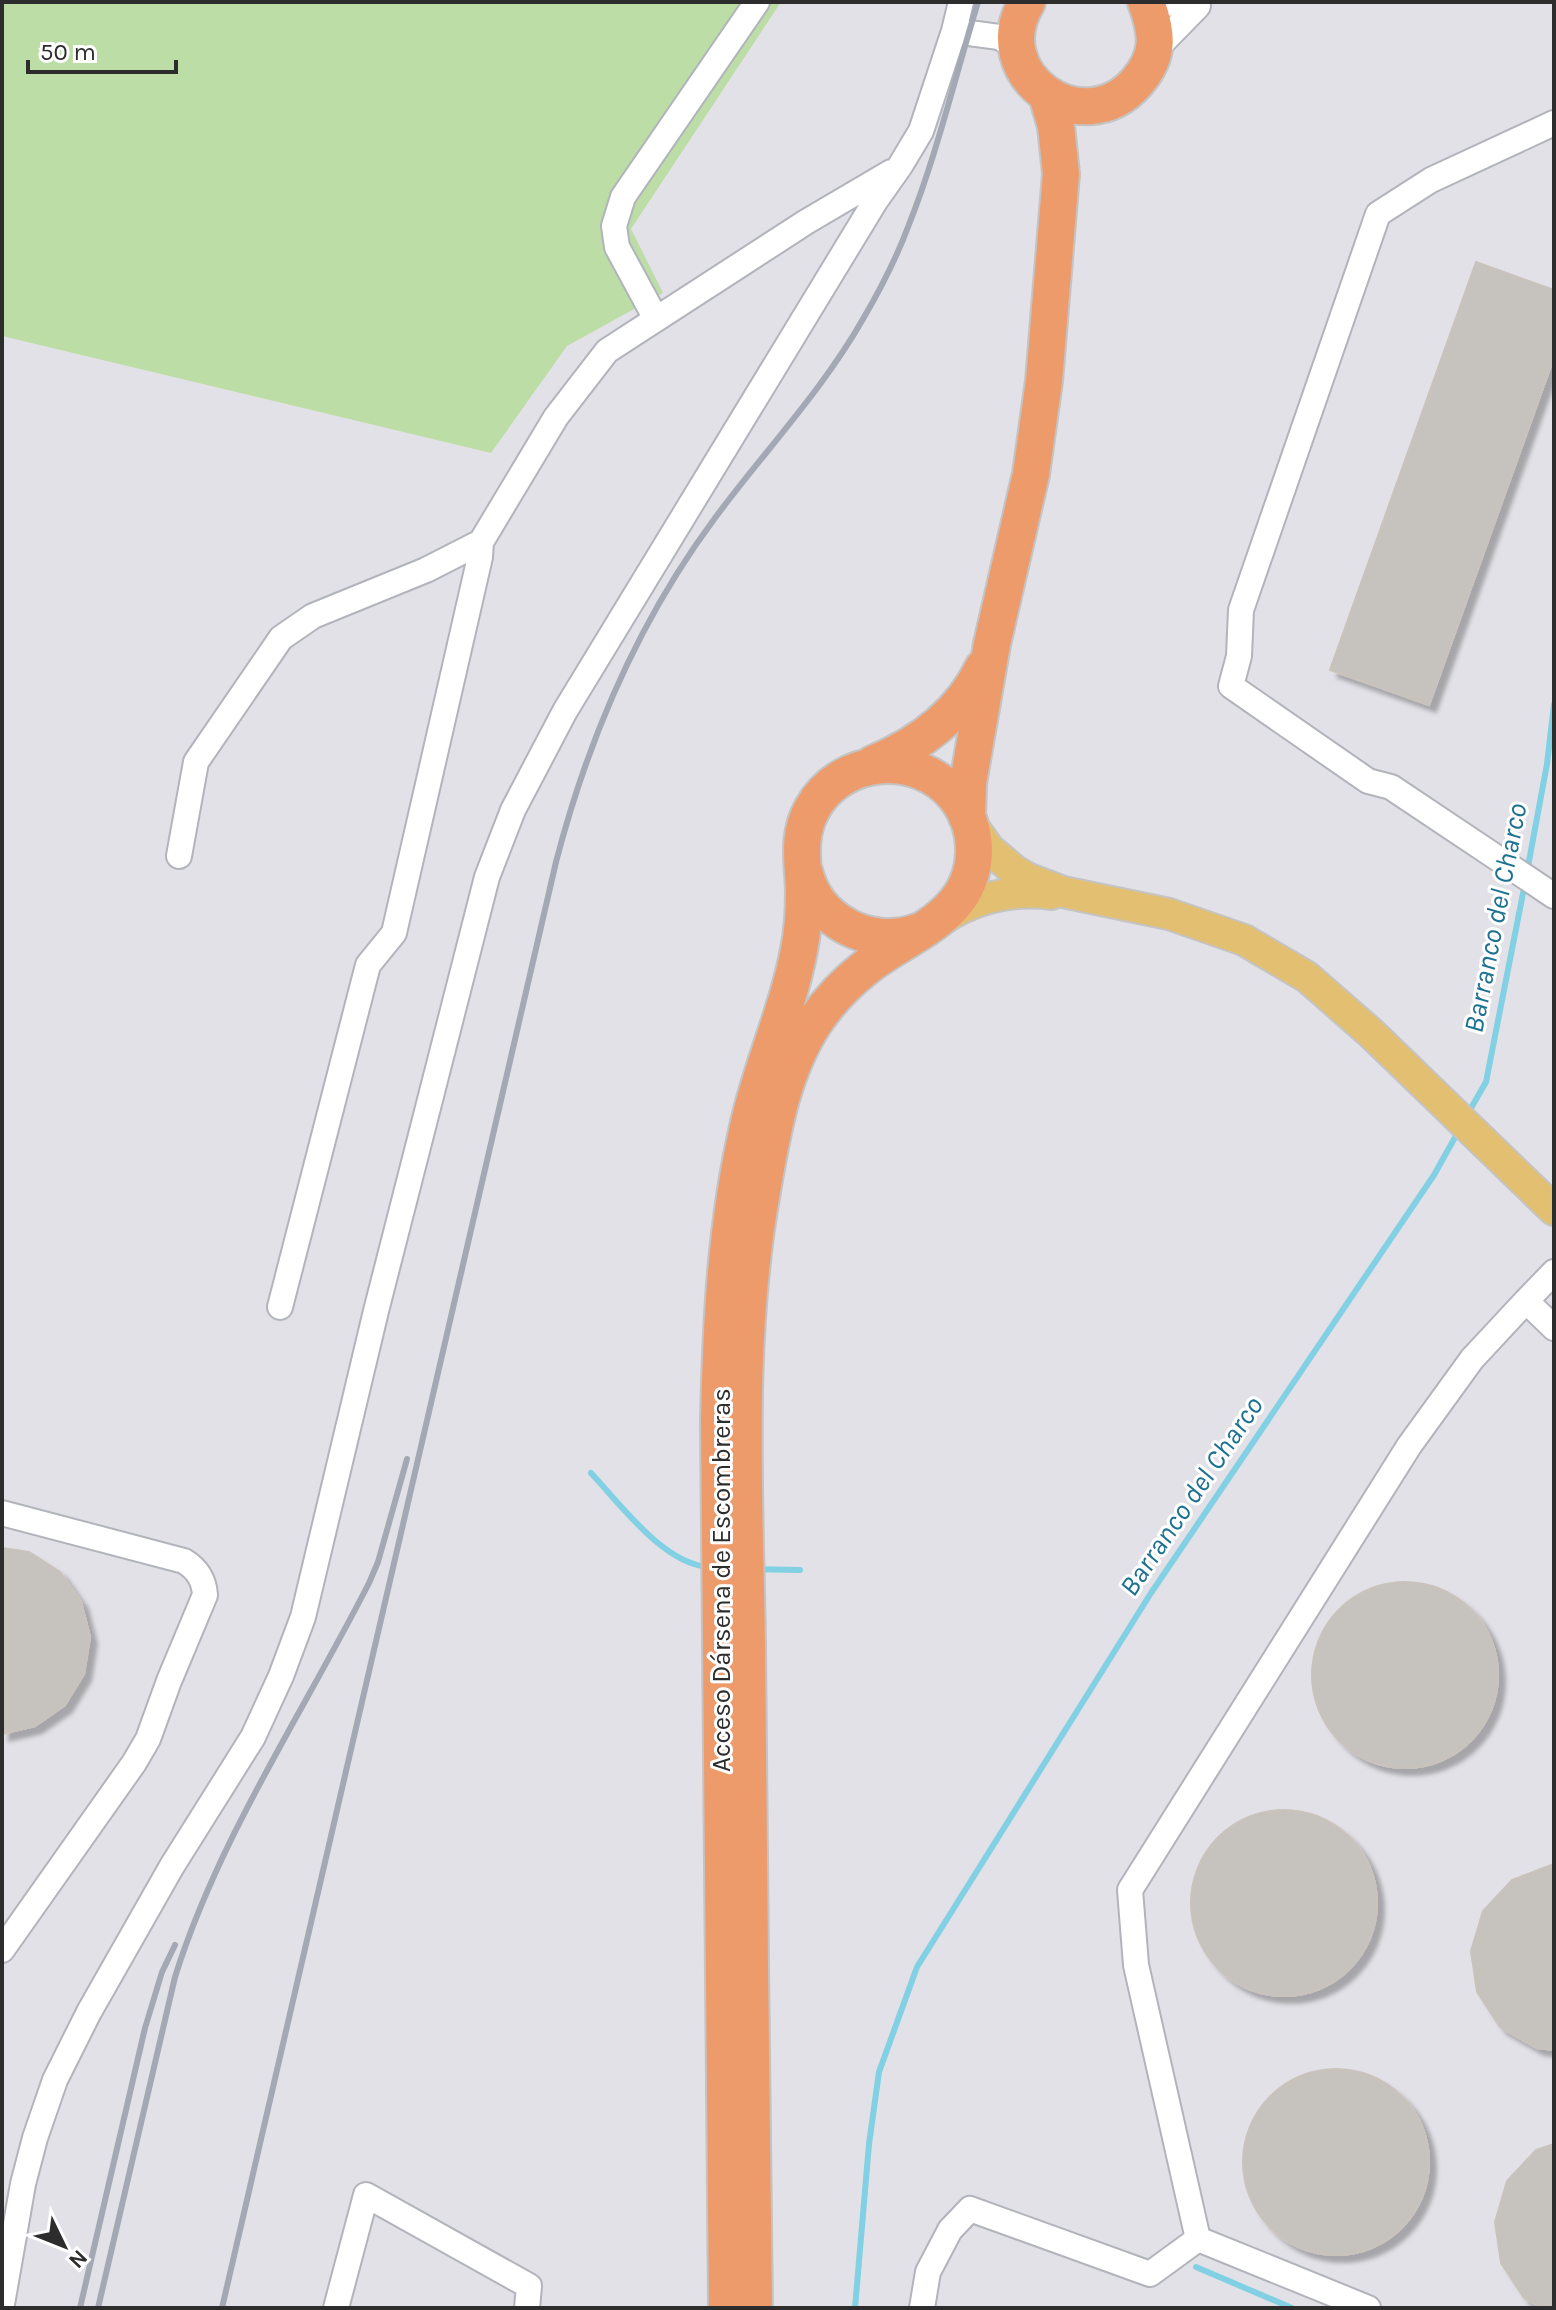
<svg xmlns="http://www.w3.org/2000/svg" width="1556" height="2310" viewBox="0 0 1556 2310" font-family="Karla,sans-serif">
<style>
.industrial{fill:#e2e1e7}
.green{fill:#bcdda5}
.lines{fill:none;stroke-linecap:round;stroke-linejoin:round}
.stream{stroke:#81d0e3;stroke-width:6}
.building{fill:#c6c2bd;stroke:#c9c3bb;stroke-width:2;filter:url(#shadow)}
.minor-casing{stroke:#b2b4bc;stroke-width:28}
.major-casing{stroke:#c4c4c4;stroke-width:34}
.highway-casing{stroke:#c4c4c4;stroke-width:40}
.minor{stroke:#fff;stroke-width:24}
.major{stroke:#e3c071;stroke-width:30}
.highway{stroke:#ee9b6c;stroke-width:36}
.rail{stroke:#a4a8b5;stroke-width:6}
.labels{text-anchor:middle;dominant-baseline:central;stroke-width:6;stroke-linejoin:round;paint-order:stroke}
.street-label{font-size:26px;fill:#2d2d2d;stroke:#fff}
.water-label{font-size:28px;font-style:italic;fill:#1d7292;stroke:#fff}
</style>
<defs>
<filter id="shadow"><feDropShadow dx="7" dy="7" stdDeviation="2" flood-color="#0004"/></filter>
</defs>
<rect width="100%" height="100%" fill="#ede7e2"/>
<path class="industrial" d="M781,2h773v2306h-1552v-1972l489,117 76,-107 95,-53 -31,-64z"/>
<path class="green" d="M2,2h779l-150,227 32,64 -96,53 -76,107 -489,-117z"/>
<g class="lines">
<path class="stream" d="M1527,872l20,-108 7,-60
M1467,1115l19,-33 39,-199
M591,1473c30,32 72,90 117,94
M756,1569l44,1
M1196,2267l96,41
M855,2308l14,-164 10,-72 38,-105 234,-374 283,-418 24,-43"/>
</g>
<path class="building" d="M1476,262l78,28v67l-125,348 -99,-35z
M2,1548l27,4 31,20 21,30 9,35 -6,37 -19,31 -30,21 -33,8z
M1312 1675a93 93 0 1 1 186 0a93 93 0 1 1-186 0Z
M1191 1903a93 93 0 1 1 186 0a93 93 0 1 1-186 0Z
M1551,1865h3v185l-17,-2 -37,-21 -23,-35 -6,-41 12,-40 29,-31z
M1243 2162a93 93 0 1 1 186 0a93 93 0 1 1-186 0Z
M1554,2144v164h-12l-18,-10 -23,-35 -6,-41 12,-41 29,-31z"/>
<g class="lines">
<g class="minor-casing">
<path id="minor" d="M1155,2l43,4 -43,44
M954,31l45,6 17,10
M1554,123l-123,57 -53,34 -137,396 -2,46 -8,30 137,95 23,6 163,109
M656,319l-39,-72 -3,-21 9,-29 134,-195
M179,856l17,-94 85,-124 32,-22 113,-46 55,-28
M1554,1272l-28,29 28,27
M280,1307l88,-342 26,-32 86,-376 1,-15 75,-125 51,-66 199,-129 85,-50
M2,1513l182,48c13,8 20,18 21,34l-36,86 -21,58 -14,24 -132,187
M2,2304l21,-120 12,-46 20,-58 34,-68 83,-146 81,-129 28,-61 22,-59 73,-306 111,-434 26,-67 52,-99 311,-511 24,-34 21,-35 33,-100 7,-29
M336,2308l30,-113 163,91 -2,22
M922,2308l6,-36 22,-42 20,-21 180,65 48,-35
M1368,2308l-170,-69 -62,-274 -6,-75 279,-444 63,-87 54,-58"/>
</g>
<g class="major-casing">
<path id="major" d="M969,821l20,28 26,22 14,8 34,13 106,22 75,26 63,37 65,57 182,176
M944,918c32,-20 69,-29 107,-24"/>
</g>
<g class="highway-casing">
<path id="highway" d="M1027,2c-44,72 55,143 110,80 23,-27 21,-48 9,-80
M873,764c46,-19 88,-50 110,-96
M967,817l1,-34 24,-139 39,-170 13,-93 17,-207 -5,-48 -9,-31
M804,871c12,50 65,78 113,61
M727,2308l-8,-886c2,-101 7,-200 30,-299 13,-58 39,-114 50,-173 4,-19 5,-40 5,-59 -1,-30 -7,-55 8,-82 29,-53 105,-59 143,-13 12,15 19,35 19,55 -1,67 -66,82 -109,117 -19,15 -36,33 -49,52 -34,50 -44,113 -54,171 -27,149 -17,305 -15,456 2,220 4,441 7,661"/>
</g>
<use href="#minor" class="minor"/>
<use href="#major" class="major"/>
<use href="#highway" class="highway"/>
<path class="rail" d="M80,2308l65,-280 17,-56 13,-27
M98,2308l77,-331c44,-140 128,-264 194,-394l9,-21 29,-103
M222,2308l334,-1446c32,-123 83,-242 159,-344 49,-66 107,-127 148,-199 17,-29 33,-60 45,-92 29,-73 47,-150 70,-225"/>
</g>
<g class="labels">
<g class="street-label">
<text transform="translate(721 1580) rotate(-90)">Acceso Dársena de Escombreras</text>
</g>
<g class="water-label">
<text transform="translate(1495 918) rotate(-79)">Barranco del Charco</text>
<text transform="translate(1191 1496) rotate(-56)">Barranco del Charco</text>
</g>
</g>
<rect width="1556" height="2310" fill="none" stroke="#2d2d2d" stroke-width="8"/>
<g transform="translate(64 2246) rotate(133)" stroke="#ffffff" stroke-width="6" paint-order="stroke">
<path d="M0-6L14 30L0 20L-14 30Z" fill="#2d2d2d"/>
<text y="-12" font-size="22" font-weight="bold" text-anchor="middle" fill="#2d2d2d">N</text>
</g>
<path d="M28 60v12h148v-12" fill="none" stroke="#2d2d2d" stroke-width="4"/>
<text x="40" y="60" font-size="24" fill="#2d2d2d" stroke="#ffffff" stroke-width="6" paint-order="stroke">50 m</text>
</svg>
